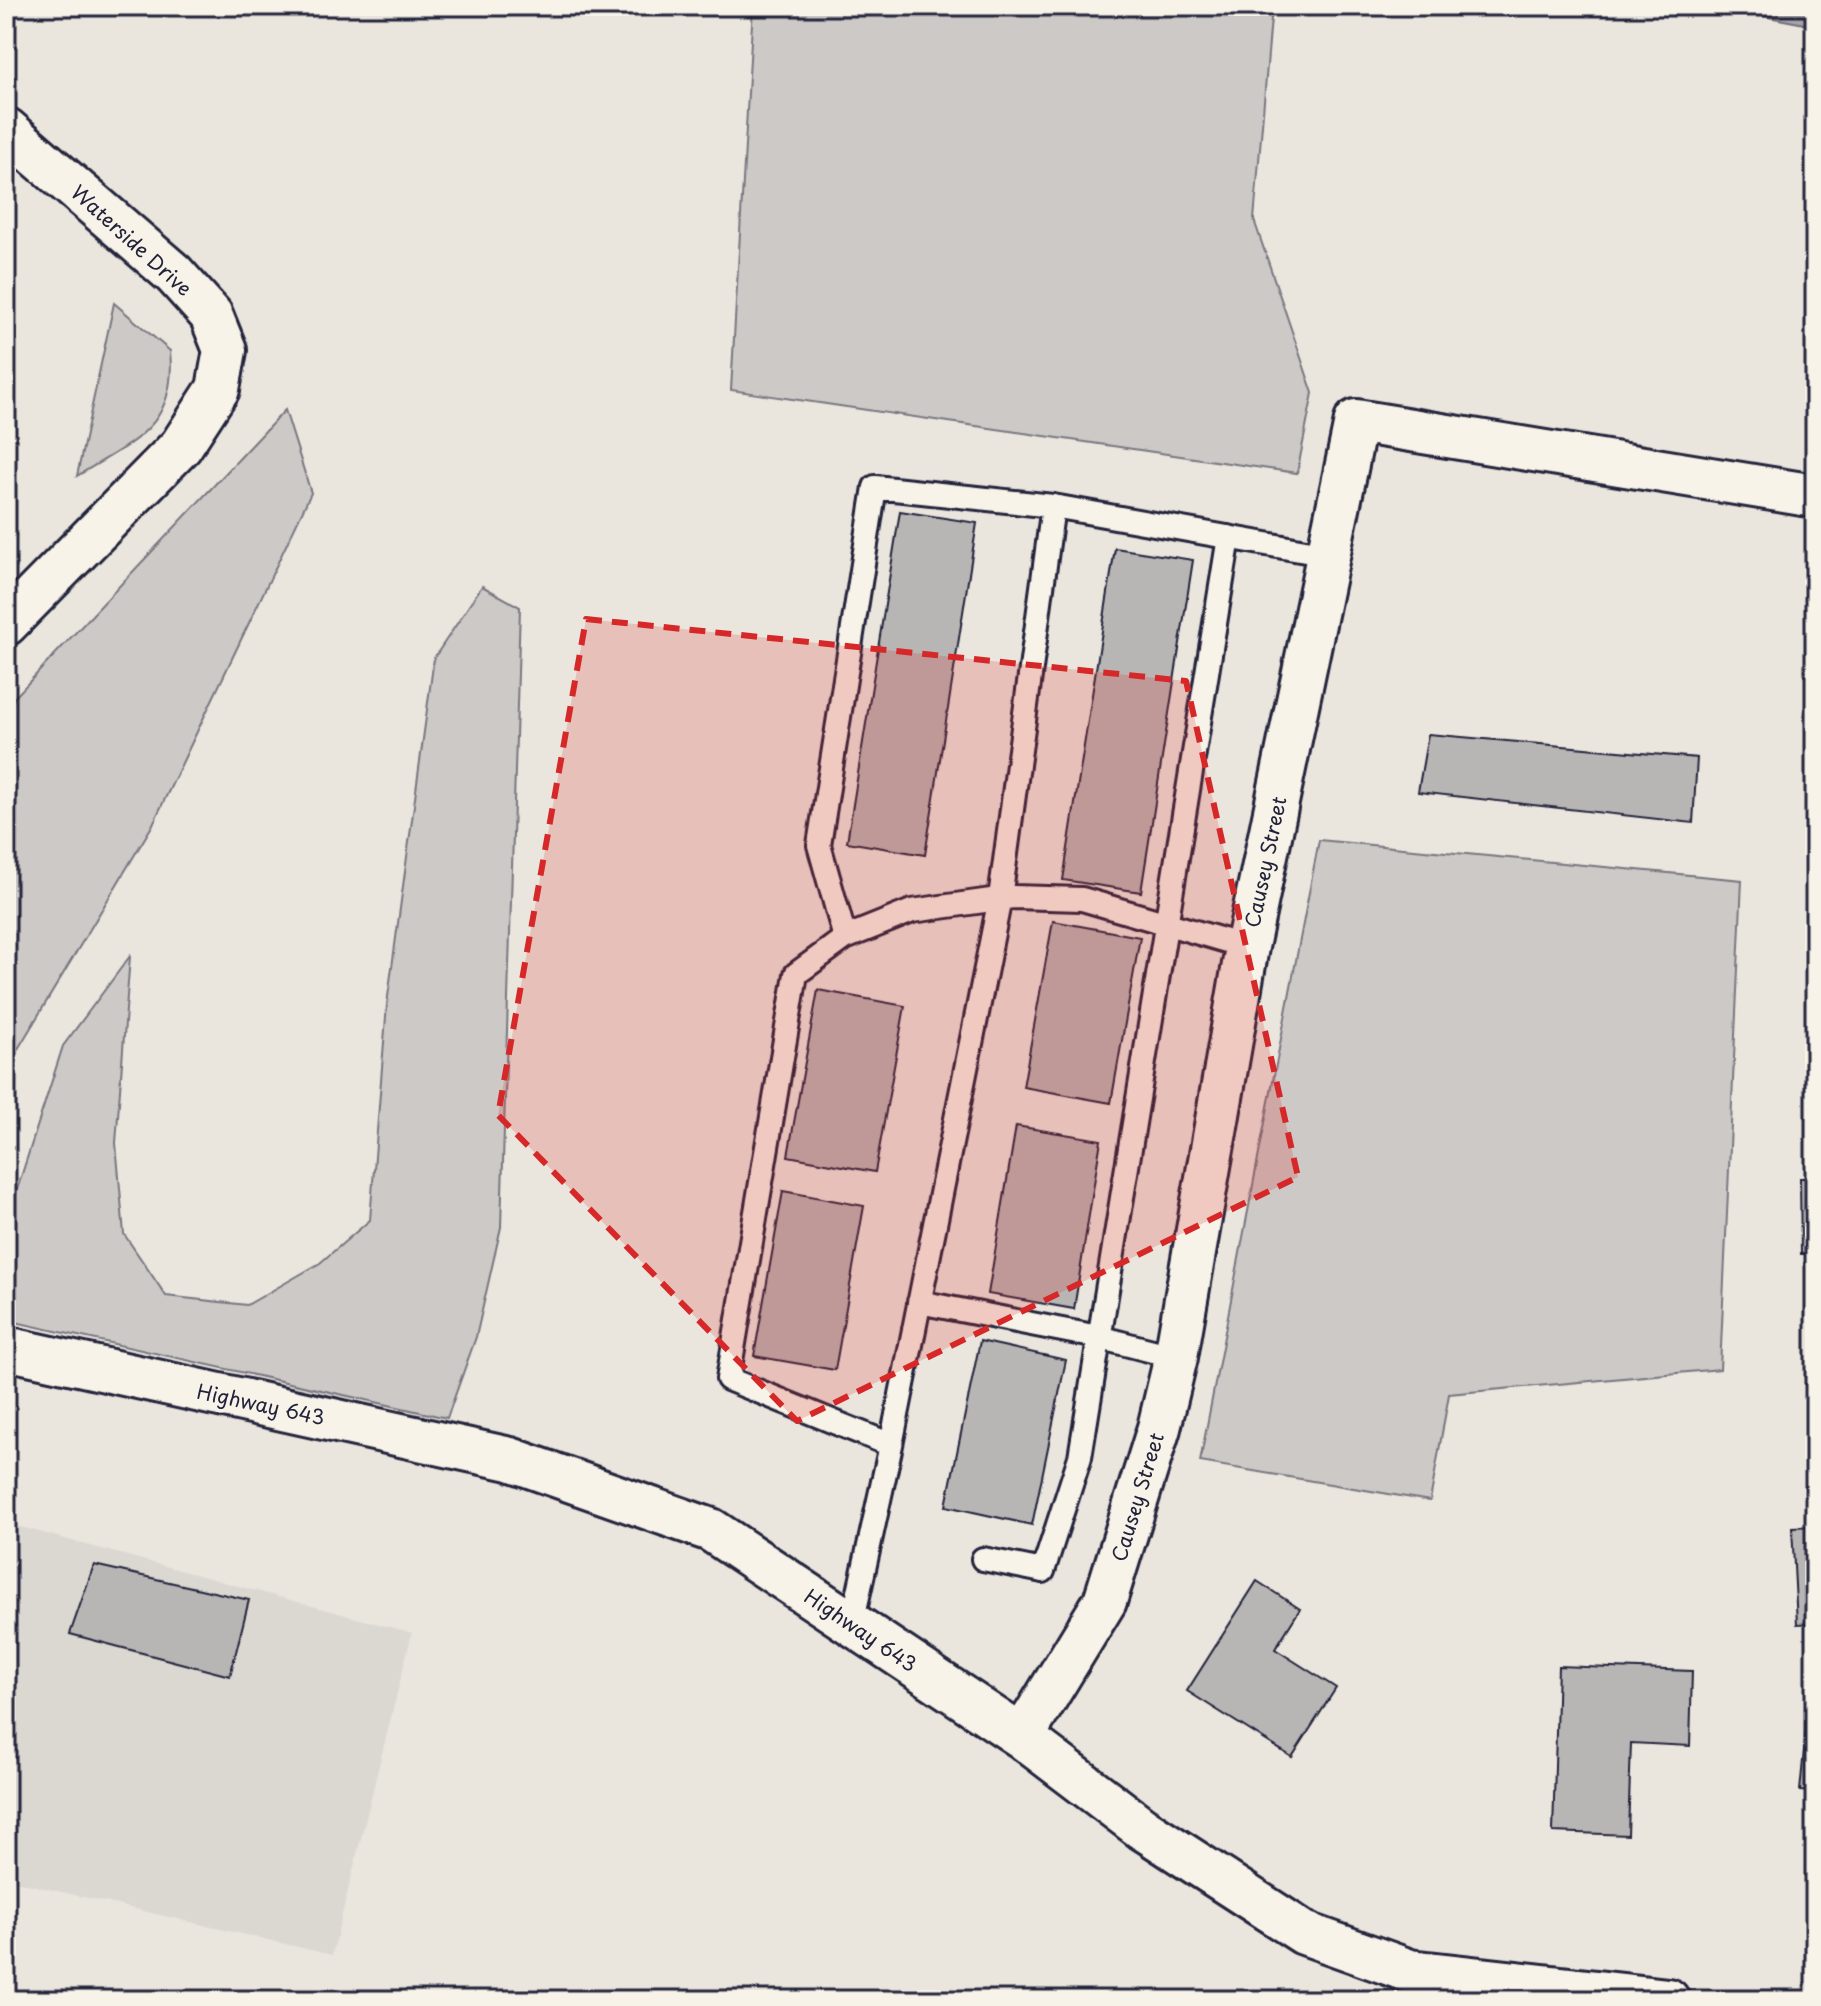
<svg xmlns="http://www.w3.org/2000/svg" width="1821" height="2006" viewBox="0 0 1821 2006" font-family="'Playpen Sans',sans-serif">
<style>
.built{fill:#dbd8d2}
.green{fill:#cdc9c6;stroke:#787680;stroke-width:2}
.water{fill:#a6a3a6;stroke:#716f7b;stroke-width:2}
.building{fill:#b8b6b5;stroke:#22223b;stroke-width:2}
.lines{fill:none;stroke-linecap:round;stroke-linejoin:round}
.lane-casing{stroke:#22223b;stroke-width:28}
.street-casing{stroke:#22223b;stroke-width:48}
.lane{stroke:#f7f3e8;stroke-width:22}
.street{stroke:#f7f3e8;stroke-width:42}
.marked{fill:#d62828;fill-opacity:0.2;stroke:#d62828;stroke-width:6;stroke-dasharray:16 10;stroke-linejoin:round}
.labels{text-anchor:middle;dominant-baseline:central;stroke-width:7;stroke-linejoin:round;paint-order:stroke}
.street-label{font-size:20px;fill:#22223b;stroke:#f7f3e8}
</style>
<rect width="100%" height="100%" fill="#eae6de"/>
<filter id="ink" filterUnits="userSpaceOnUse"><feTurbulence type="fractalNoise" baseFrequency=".0125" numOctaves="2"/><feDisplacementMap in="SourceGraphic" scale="16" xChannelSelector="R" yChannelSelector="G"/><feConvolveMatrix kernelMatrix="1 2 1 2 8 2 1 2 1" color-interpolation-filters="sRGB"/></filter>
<g filter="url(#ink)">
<path class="built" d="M6,1523l406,110 -80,322 -326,-76z"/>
<path class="green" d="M753,6h519l-18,214 59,173 -16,80 -566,-83z
M114,303l56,48c8,76 -37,90 -93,125z
M285,410l26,83 -159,333 -146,243v-345l8,-26z
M482,586l38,21 -19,620 -25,110 -29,81 -441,-98v-96l57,-178 67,-90 -14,187 8,91 42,62 81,9 73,-42 50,-43 17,-216 47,-346z
M1319,840l423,40 -22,489 -271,25 -19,107 -230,-39z"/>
<path class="water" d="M1709,6h106v20z"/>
<path class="building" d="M900,511l77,12 -52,332 -78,-13z
M1115,548l78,12 -52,332 -78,-12z
M1428,734l269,24 -4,65 -275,-31z
M1053,921l87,16 -29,166 -88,-16z
M818,990l87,16 -30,166 -87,-16z
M1016,1126l85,14 -27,169 -86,-15z
M1800,1178h15v76h-14z
M783,1191l81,15 -29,164 -81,-14z
M980,1341l86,19 -34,165 -86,-19z
M1815,1526v97l-18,1 -5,-97z
M94,1565l155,35 -19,76 -160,-42z
M1257,1581l43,28 -25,40 61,39 -44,69 -105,-66z
M1813,1658h2v134l-15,-1z
M1558,1666l134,5 -2,75 -59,-3 -3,92 -75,-3z"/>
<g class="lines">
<g class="lane-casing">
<path id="lane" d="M845,938l-26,-93 56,-358 178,19 275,49
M919,1302l179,35 78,20
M891,1445l109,-547 53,-392
M983,1559l60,12 37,-114 149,-920
M852,1624l39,-179 -163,-66 68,-405 49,-36 67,-27 101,-14 69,2 165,48"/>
</g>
<g class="street-casing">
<path id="street" d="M6,129l168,145 37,41 14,35 -7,39 -37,57 -175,178
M6,1348l504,111 201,71 311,207 120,91 162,105 106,38 258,29
M1022,1737l83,-136 54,-173 17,-71 71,-410 109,-526 459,75"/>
</g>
<use href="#lane" class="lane"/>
<use href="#street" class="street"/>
</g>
</g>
<path class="marked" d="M586,619l600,62 112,496 -501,244 -299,-306z"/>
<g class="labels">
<g class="street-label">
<text transform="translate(132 240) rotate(42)">Waterside Drive</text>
<text transform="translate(1265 862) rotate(-78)">Causey Street</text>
<text transform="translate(261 1404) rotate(12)">Highway 643</text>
<text transform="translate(1137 1497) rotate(-73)">Causey Street</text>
<text transform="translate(861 1630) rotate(34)">Highway 643</text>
</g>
</g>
<rect width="1821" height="2006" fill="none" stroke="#f7f3e8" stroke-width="32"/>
<rect x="16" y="16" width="1789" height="1974" fill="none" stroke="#22223b" stroke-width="3" filter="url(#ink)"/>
</svg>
